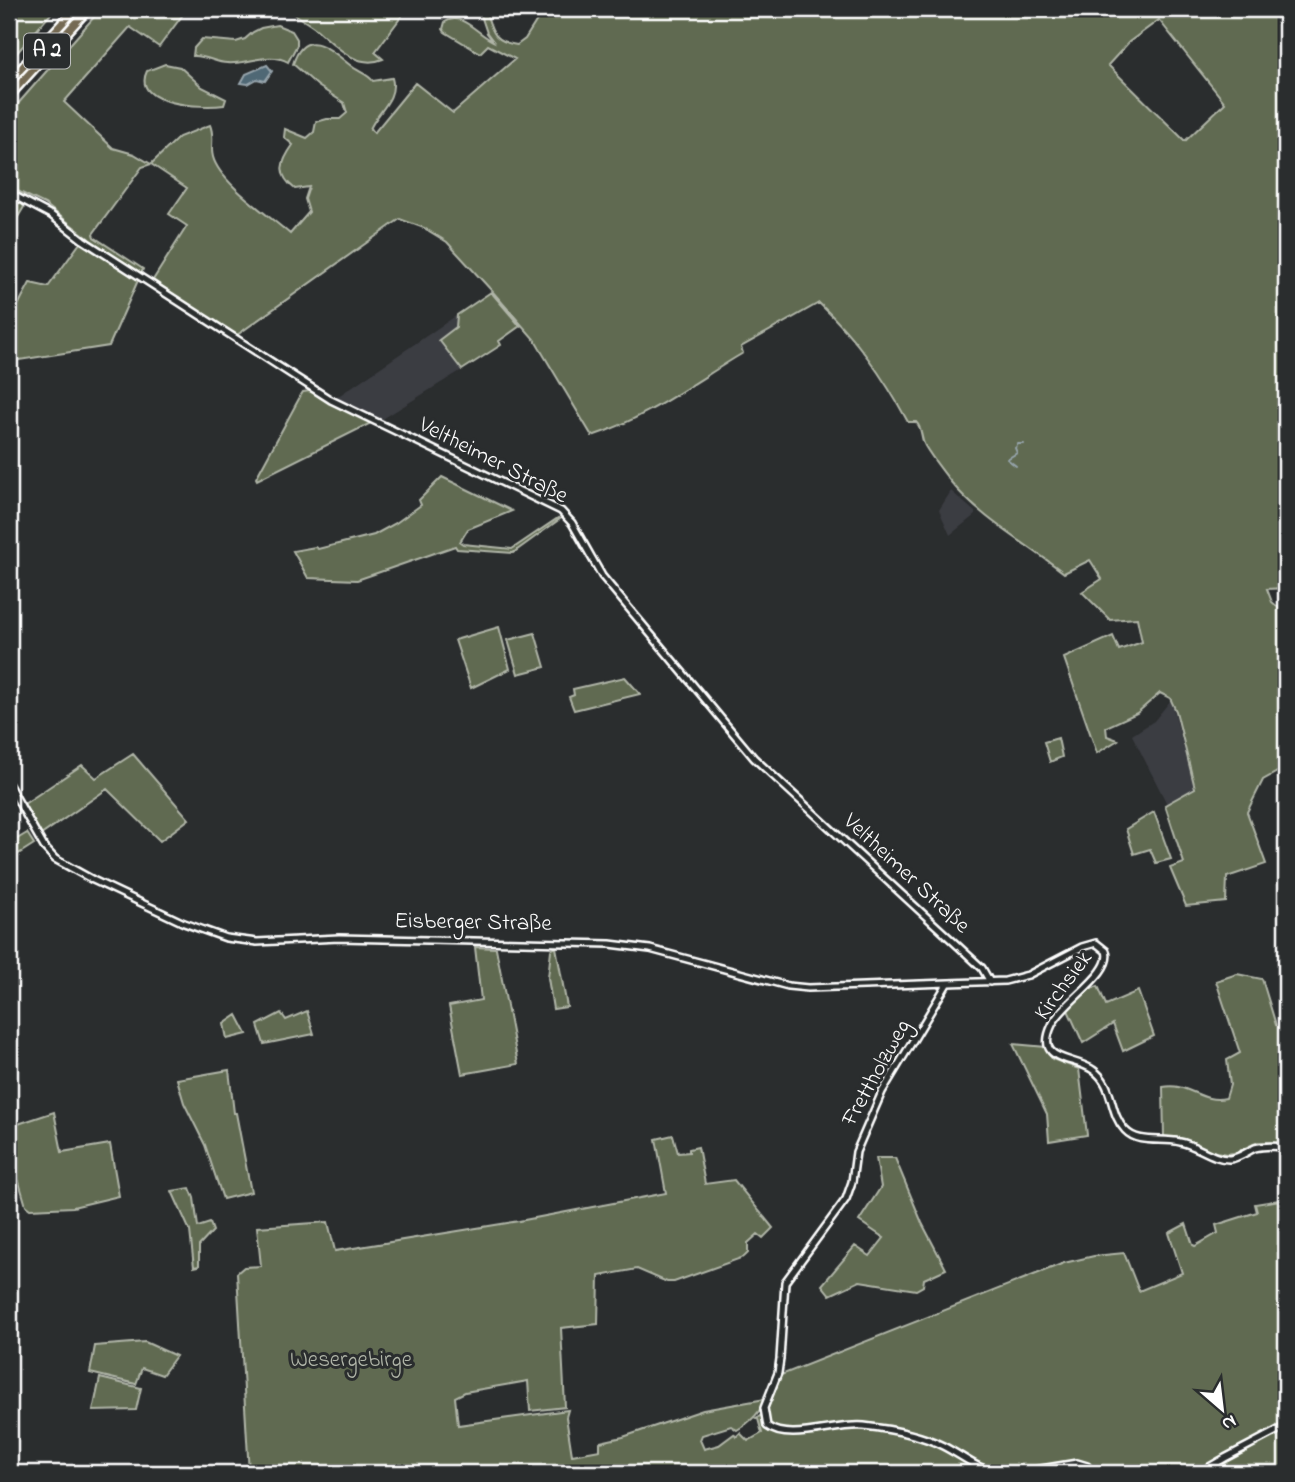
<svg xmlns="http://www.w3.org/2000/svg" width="1295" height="1482" viewBox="0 0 1295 1482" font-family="'Indie Flower',sans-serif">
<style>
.built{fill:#3b3c42}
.green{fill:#606b51;stroke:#b0b5a8;stroke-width:2;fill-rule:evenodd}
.water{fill:#506774;stroke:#96a4ac;stroke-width:2}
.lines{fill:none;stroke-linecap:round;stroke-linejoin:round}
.stream{stroke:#96a4ac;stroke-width:2}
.secondary-casing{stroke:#fff;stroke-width:10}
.highway-casing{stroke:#fff;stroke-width:12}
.secondary{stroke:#2a2d2e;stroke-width:5}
.highway{stroke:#746b52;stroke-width:7}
.labels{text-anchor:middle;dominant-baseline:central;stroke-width:6;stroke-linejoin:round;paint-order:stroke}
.shield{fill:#2a2d2e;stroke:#bfc0c0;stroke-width:2}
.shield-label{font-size:21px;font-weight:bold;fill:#fff}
.street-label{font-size:23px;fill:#fff;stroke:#2a2d2e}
.park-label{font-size:23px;fill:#b0b5a8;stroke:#2a2d2e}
</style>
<rect width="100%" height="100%" fill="#2a2d2e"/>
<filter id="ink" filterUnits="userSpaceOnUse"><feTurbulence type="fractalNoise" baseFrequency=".0143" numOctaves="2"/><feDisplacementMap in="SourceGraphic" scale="14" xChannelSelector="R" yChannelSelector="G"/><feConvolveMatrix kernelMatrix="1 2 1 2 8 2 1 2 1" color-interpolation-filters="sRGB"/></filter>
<g filter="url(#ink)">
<path class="built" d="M457,315l-1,12 -17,13 23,30 -86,53 -42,-24z
M951,491l24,21v3l-25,20 -11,-25z
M1171,700l24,89 -28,15 -35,-69 22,-14z"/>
<path class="green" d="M9,9h46l-46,53z
M101,9h86l-28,38 -29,-20 -66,75 49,46 21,6 17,10 28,-27 31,-12c5,11 0,22 3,32 7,26 56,58 77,77l19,-22 -4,-13 4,-12 -14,2c-19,-15 -14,-27 -2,-44l-9,-8 1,-8 22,9 7,-6 2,-10 11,-3h13l7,-6 -3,-10 -26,-17 -25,-22c12,-39 38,-14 57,1 8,7 17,8 23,16l19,-3c6,21 -15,34 -22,51l4,4 41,-50 38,30 62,-54 -27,-14 -8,8 -35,-21 -2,-3 2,-7c17,-11 32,12 48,19l-6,-8 -8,-24h6c7,21 7,32 32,36l8,-6 19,-30h742v579l-19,1 5,13 14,12v153l-23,13 -16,32 19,52 -39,13 -1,25 -40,4 -16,-38 14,-5 -19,-58 30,-17 -19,-77 -6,-13 -10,-5 -23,20 -31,14 1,9 11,4 -21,13 -33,-95 49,-22 6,14 23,-8 -5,-24 -27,2 -28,-28 20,-13 -12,-19 -26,13c-38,-30 -83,-54 -114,-92 -8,-11 -18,-23 -25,-35 -5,-9 -2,-17 -9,-24h-8c-25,-46 -51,-83 -89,-119l-78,44 2,6c-47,28 -99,67 -151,83l-58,-97 -42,-48 -45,-49 -23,-14 -24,-9 -163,116h-4l-80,-55 34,-54 -18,-12 18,-26 -36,-24 -9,3 -49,67 1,3 49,32 -34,77 -96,15c-13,-27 4,-55 17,-78l18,4 32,-44 8,-5 -43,-34 -36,-17v-73zM1159,20l66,83 -40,38 -77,-76 21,-23z
M297,9h110l-32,43 8,7c-27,11 -48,-14 -67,-30 -7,-6 -15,-9 -22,-16z
M277,25l15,6 5,8v6l-9,17c-19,-11 -41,3 -61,1 -12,0 -21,-8 -34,-7l1,-8 8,-9 34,3 9,-3 8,-7 8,-4z
M165,64l15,3 22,20 24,12 -2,6c-19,3 -94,1 -77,-34z
M9,196l13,7 2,4 -15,25z
M491,292l29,34 -21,15 2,4 -39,25 -23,-30 17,-13 1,-12z
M310,391l61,32 -114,57 -1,-2 45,-83 2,-3z
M442,477l70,34 -44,18 -8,13 3,2 49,5 46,-31 2,1 -47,34 -56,-4 -2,-3 -98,34 -49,-2 -15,-27 22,-4 3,2 56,-14 22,-12 25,-18 -2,-5z
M499,627l11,42 -39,19 -16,-48z
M535,633l10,34 -27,7 -10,-34z
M625,677l15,17 -66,16 -5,-13 5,-2 -1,-6z
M1058,738l4,19 -12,5 -6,-20z
M133,754l56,65 -29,22 -53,-52 -66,46 -17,-31 58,-39 14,13z
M1154,812l17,47 -15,4 -6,-14 -16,5 -8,-25z
M27,833l7,11 -25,16v-16z
M475,947l21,1 22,116 -56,10 -13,-68 32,-6z
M556,947l11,60 -14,2 -5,-31 3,-28z
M1237,974l25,5 14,46 10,-2v120l-28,-1 -24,11 -8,1 -15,-3 -21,-10 -26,-4 -1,-50c27,-5 37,17 63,11l4,-13 -3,-25 13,-7 -24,-72z
M1098,986l8,19 32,-14 16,45 -31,15 -10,-27 -30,19 -16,-35 21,-21 5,1z
M307,1011l7,23 -50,10 -6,-19 23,-12 5,7z
M237,1015l10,19 -20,5 -3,-15z
M1013,1044l33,3 6,12 27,10 8,66 -38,6 -2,-27z
M229,1070l5,43h2l15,79 -28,7 -18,-54 -21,-42 -7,-24z
M54,1112l8,40 48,-8 9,52 -46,11 -43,2 -4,-3 -12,-41 -5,-38z
M673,1135l5,18 11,-1v-3l9,-2 7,37 29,-4 39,48 -10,10 -5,-4 -10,9v10l-4,4 -70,25h-7l-30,-13 -38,7 -1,48 -37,4 4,79 -35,4 -2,-30 -63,11 -10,5 3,28 110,-15 -2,7 6,38 28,-5v-8l23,-5 80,-27 62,-11c-4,13 -16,24 -28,31l-6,-4 -29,9 -2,5 4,9 15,-4 15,-11 2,3 4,-4 8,8 14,-8 -4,-14 -2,-1 10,-5 15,-38 283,-112 30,-7 30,-3 15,38 43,-18 -13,-40 17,-9 7,21 2,1 23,-13 -2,-8 41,-13 -2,-8 31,-5v274h-1037l-12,-200 7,-6 17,-1 -4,-39 71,-5 7,29 184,-30 147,-28 -10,-54z
M876,1158h19l27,65 24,46 -22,10 -1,7 -7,4 -56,-9 -30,14 -8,-10 33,-39 15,10 14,-18 -25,-17 22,-34z
M190,1188l4,10 4,29 12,-4 3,8 -14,15v20l-5,1 -4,-36 -18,-40z
M145,1342l31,14 -14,19 -20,-7 -6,16 -46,-11 5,-27z
M100,1378l41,10 -5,22 -43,1z"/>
<path class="water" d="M267,65l5,6 -7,10 -8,-2 -9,5 -7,-1 5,-9z"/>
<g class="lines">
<path class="stream" d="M1016,447l2,-3h6
M1015,448l2,5 -10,6 9,7"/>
<g class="secondary-casing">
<path id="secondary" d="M9,193l42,22 32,25 248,160 230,111 11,12 30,53 152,182 228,210 8,14
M9,785l35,62 11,12 38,21 91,43 42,15 31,4 82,-4 271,6 40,5 138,37 20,2 197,-7 23,-6 54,-28 14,-4 10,8c8,22 -43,50 -54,74 -18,38 22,31 41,45 22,15 15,42 32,60 14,15 37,7 55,12 17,3 33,18 50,17 9,-1 16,-7 25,-11 10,-3 21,-2 31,-1
M947,984l-65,108 -26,60 -4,30 -6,17 -61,83 -5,77 -2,14 -14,35 3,18c22,17 69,-3 97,0 26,3 56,8 79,20 18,9 34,23 54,27
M1017,1473l60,-10 10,3 6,7
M1199,1473l26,-15 61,-32"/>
</g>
<g class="highway-casing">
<path id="highway" d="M9,82l66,-73
M9,96l79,-87"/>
</g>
<use href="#secondary" class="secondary"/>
<use href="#highway" class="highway"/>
</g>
</g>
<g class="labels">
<rect class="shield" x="24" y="33.5" width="46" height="35" rx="5"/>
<g class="shield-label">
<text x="47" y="51">A 2</text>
</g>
<g class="street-label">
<text transform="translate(493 461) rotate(27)">Veltheimer Straße</text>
<text transform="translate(906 874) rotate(43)">Veltheimer Straße</text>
<text transform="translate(473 923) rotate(1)">Eisberger Straße</text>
<text transform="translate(1064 986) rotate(-53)">Kirchsiek</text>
<text transform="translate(877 1073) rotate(-61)">Frettholzweg</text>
</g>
<g class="park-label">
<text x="351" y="1360">Wesergebirge</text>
</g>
</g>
<rect width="1295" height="1482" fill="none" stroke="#2a2d2e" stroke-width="35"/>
<rect x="18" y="18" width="1260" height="1447" fill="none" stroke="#fff" stroke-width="2.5" filter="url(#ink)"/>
<g transform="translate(1222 1409) rotate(152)" stroke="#2a2d2e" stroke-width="5" paint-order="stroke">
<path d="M0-5L12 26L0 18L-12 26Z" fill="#ffffff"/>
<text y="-10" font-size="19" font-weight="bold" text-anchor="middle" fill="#ffffff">N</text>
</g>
</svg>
